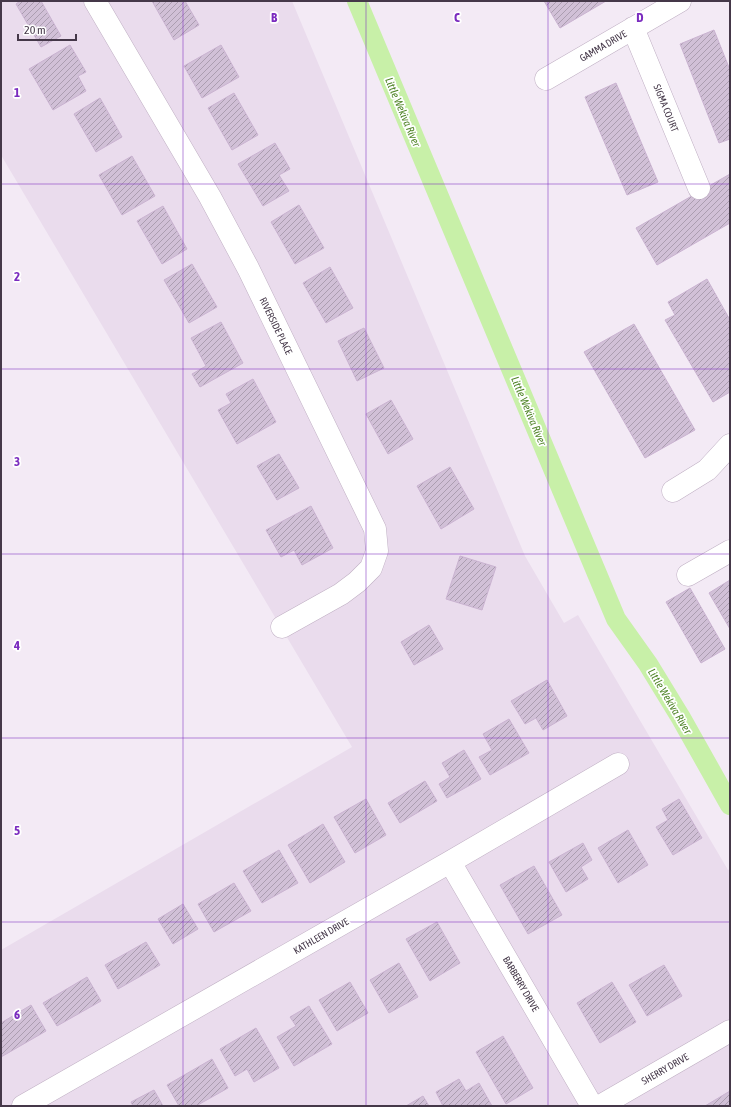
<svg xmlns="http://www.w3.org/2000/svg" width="731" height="1107" viewBox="0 0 731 1107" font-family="'Asap Condensed',sans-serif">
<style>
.residential{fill:#eadced}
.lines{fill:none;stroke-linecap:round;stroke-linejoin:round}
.canal{stroke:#c8f0a8;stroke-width:20}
.building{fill:url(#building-hatch);stroke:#cab3d1}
.minor-casing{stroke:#c0b0c4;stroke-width:23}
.minor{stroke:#fff;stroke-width:22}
.grid{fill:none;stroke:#7b2cbf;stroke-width:1;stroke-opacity:0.55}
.labels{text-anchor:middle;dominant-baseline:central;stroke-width:3.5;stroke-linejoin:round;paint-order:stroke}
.street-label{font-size:10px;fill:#453849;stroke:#fff}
.water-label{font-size:11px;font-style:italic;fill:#4f8427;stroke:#fff}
.grid-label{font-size:13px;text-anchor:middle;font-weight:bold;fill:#7b2cbf;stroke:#fff;stroke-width:3.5;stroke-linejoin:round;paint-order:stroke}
</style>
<defs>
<pattern id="building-hatch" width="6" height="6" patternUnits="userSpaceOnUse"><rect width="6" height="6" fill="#d1c0d7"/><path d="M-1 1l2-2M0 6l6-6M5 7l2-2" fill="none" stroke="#ab9db0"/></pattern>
</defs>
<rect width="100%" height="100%" fill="#f3eaf5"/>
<path class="residential" d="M1,1h291l233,555 39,67 14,-8 150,255 2,-1v237h-729v-156l351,-203 -351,-592z"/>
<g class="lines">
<path class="canal" d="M357,1l259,618 32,45 33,54 49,87"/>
</g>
<path class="building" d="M20,1h21l20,35 -20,11 -25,-43z
M152,1h33l14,24 -25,15z
M544,1h62l-46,27z
M714,30l16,40v69l-11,4 -39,-99z
M70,45l16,27 -8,4 8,15 -33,19 -24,-41z
M221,45l18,32 -37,21 -18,-32z
M616,83l42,99 -31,13 -42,-98z
M234,93l24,42 -26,15 -24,-42z
M100,98l22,39 -26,15 -22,-38z
M275,143l15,26 -11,6 10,16 -26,15 -25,-42z
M132,156l23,40 -33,19 -23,-40z
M730,174v49l-73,42 -21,-37z
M299,205l25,43 -29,16 -24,-42z
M163,206l24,43 -25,15 -25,-43z
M192,264l25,43 -28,16 -25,-43z
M330,267l23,41 -27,15 -23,-40z
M707,279l23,41v72l-17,10 -48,-82 10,-5 -7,-13z
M221,322l22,41 -43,24 -8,-13 14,-8 -15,-28z
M634,324l61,106 -50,28 -61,-106z
M364,328l20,40 -27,13 -19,-40z
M253,379l23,43 -39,22 -19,-34 13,-7 -5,-9z
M391,400l22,39 -25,15 -22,-40z
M279,454l20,34 -22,12 -20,-34z
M450,467l24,42 -33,20 -24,-43z
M311,506l22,42 -31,17 -8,-15 -13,7 -15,-27z
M460,556l36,11 -14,43 -36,-11z
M730,580v49l-21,-36z
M690,588l35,61 -24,14 -35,-61z
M429,625l14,24 -29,16 -13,-23z
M547,680l20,36 -24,14 -7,-12 -11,6 -14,-23z
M509,719l20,34 -39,22 -11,-18 13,-7 -9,-16z
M464,750l17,29 -34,19 -8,-14 11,-7 -8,-14z
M425,781l12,20 -37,22 -12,-20z
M366,799l20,36 -31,18 -21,-36z
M679,799l23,39 -29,17 -17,-28 12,-7 -6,-11z
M323,824l22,38 -35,21 -22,-38z
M628,830l20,35 -30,18 -20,-35z
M583,843l9,17 -11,7 7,12 -22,13 -17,-30z
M279,850l19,33 -36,20 -19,-32z
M534,866l28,49 -34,19 -28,-49z
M234,883l17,28 -37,21 -16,-28z
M183,904l15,25 -25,15 -15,-25z
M437,922l23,41 -30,18 -24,-42z
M146,942l14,23 -42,24 -13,-24z
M399,963l19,34 -29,16 -19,-33z
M664,965l18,31 -35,20 -18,-31z
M87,977l14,24 -44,25 -14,-23z
M350,982l18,31 -31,18 -18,-31z
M612,982l24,40 -36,21 -23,-40z
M31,1005l15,26 -45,26v-34z
M309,1006l23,38 -38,22 -17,-29 19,-11 -6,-9z
M256,1028l23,40 -25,14 -7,-13 -12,7 -15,-27z
M503,1036l30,52 -27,16 -30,-52z
M212,1059l16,29 -32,18h-17l-12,-21z
M459,1079l7,12 13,-8 13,23h-49l-7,-14z
M154,1090l9,16h-30l-2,-4z
M730,1091v15h-25z
M423,1096l6,10h-23z"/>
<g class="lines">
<g class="minor-casing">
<path id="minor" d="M95,1l115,196 38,71 127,261 2,22 -6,17 -14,14 -16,12 -59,33
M633,28l66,160
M546,79l134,-78
M673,491l34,-21 23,-25
M688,575l42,-24
M450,862l142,244
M23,1106l427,-244 168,-98
M600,1106l130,-75"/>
</g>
<use href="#minor" class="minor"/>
</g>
<path class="grid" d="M183,1v1105M366,1v1105M548,1v1105M1,184h729M1,369h729M1,554h729M1,738h729M1,922h729"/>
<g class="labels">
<g class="street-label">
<text transform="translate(603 46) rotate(-30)">GAMMA DRIVE</text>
<text transform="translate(666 108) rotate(68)">SIGMA COURT</text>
<text transform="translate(276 326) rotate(64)">RIVERSIDE PLACE</text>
<text transform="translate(321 936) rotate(-30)">KATHLEEN DRIVE</text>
<text transform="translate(521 984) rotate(60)">BARBERRY DRIVE</text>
<text transform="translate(665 1069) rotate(-30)">SHERRY DRIVE</text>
</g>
<g class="water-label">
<text transform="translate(403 112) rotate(67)">Little Wekiva River</text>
<text transform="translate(529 411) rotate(67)">Little Wekiva River</text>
<text transform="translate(670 701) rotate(59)">Little Wekiva River</text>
</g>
</g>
<g class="grid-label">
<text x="274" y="22">B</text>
<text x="457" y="22">C</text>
<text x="640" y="22">D</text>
<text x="17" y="97">1</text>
<text x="17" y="281">2</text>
<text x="17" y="466">3</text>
<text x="17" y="650">4</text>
<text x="17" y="835">5</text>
<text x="17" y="1019">6</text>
</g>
<rect width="731" height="1107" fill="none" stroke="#453849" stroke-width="4"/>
<path d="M18 34v6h58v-6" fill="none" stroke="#453849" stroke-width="2"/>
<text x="24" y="34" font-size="12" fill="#453849" stroke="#ffffff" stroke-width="3" paint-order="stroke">20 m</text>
</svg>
